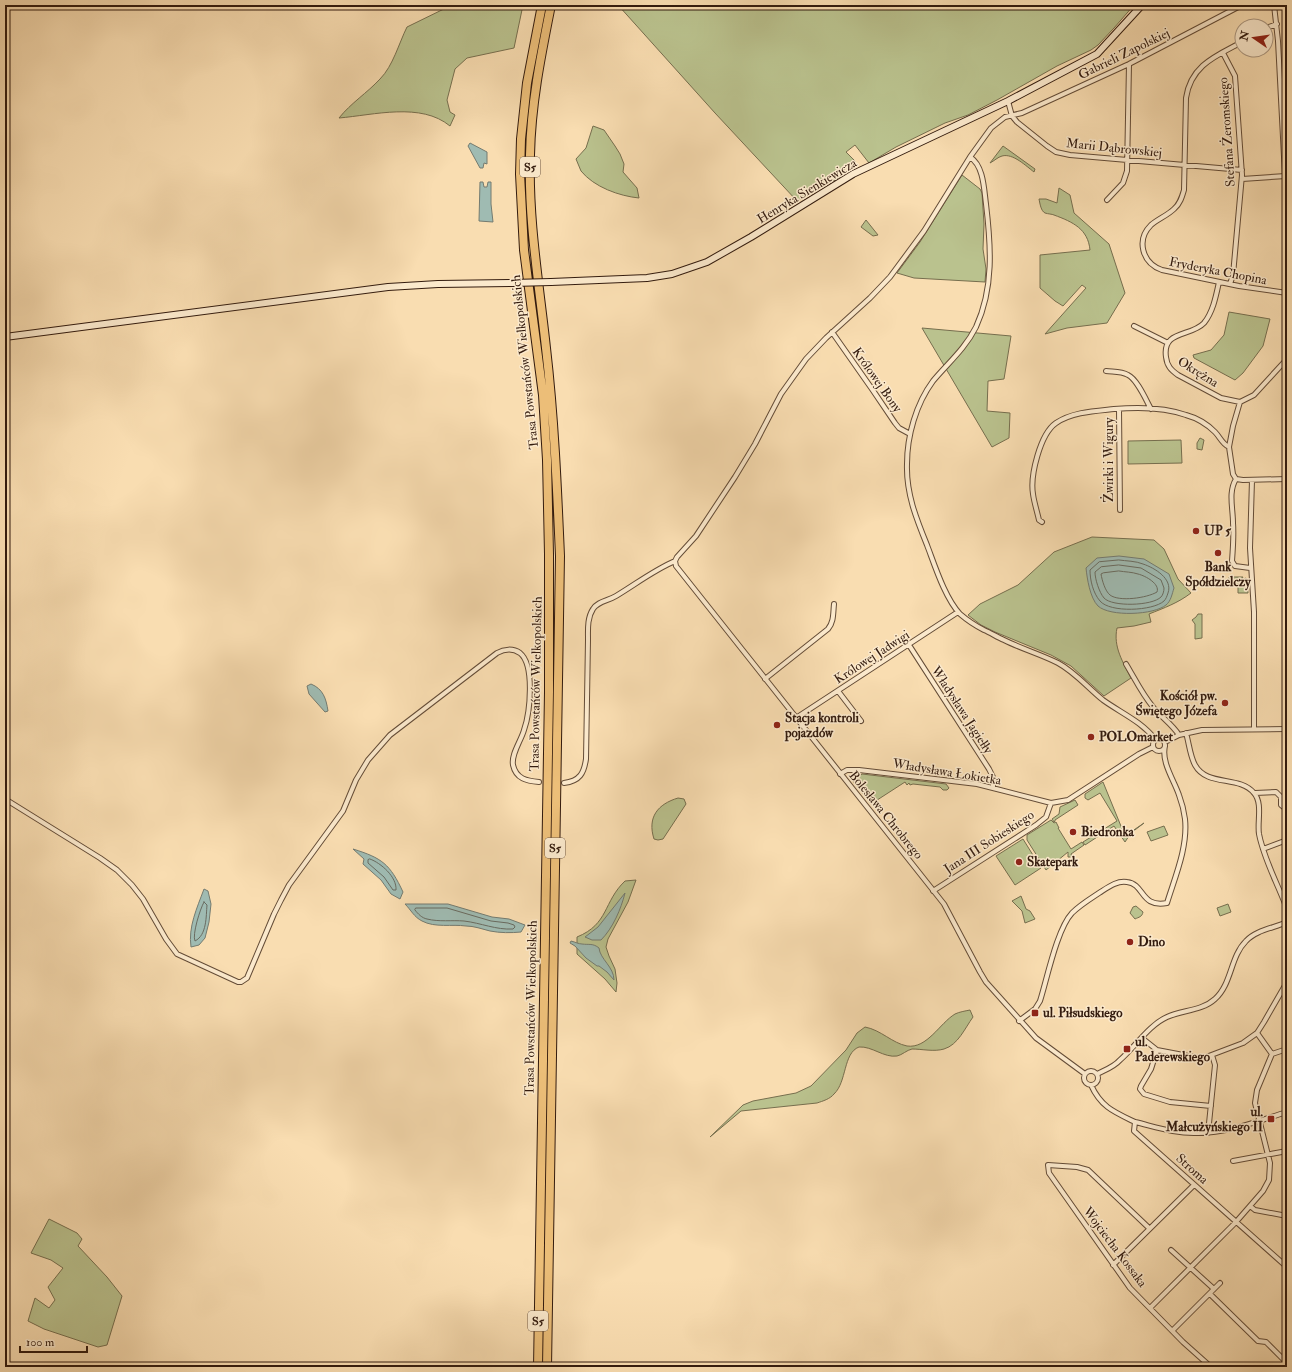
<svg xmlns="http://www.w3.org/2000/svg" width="1292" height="1372" viewBox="0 0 1292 1372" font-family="'IM FELL Double Pica',serif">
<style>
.green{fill:#bac28e;stroke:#766e4e}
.water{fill:#9fbbb2;stroke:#747b70}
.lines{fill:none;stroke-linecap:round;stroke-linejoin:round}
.shore{stroke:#696b60;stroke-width:1}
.street-casing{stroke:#644c37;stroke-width:6}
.secondary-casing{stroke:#331b0e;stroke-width:8}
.highway-casing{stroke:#331b0e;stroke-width:10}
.street{stroke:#fbe9cc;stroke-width:4}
.secondary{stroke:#fbe9cc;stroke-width:6}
.highway{stroke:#ecbe78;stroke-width:8}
.secondary-bridge-casing{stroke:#331b0e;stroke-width:8;stroke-linecap:butt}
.secondary-bridge{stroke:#fbe9cc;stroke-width:6}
.poi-dot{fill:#8f2418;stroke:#fbe9cc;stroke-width:1.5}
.labels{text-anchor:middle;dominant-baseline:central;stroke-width:3;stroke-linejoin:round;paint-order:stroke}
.shield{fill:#fbe9cc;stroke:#6f5947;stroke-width:1}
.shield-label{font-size:12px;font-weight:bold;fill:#331b0e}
.street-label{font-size:13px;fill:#331b0e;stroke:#fbe9cc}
.poi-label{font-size:13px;font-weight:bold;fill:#331b0e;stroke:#fbe9cc;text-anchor:start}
</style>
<rect width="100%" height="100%" fill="#f9ddb1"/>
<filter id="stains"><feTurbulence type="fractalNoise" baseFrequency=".005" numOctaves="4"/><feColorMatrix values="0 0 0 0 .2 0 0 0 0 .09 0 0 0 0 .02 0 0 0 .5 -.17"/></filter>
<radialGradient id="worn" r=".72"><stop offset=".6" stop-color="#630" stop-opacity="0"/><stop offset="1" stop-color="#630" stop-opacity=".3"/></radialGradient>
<path class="green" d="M452,5h71l-9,43 -47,10 -12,11 -8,31 3,12 5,3 -5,11c-29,-24 -76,-11 -111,-8 12,-15 28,-25 41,-39 13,-13 19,-36 27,-52z
M618,5h516l-20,23 -16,17 -7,5 -34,16 -60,34 -29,15 -23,8 -49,24 -27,16 -14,-18 -9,7 10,10 -16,10 2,5 -23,10 -22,14 -82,-88z
M593,126l11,4 11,16 5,8 4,10 -1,8 14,16 2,10c-20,-2 -45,-11 -58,-27 -2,-4 -3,-8 -5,-12l10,-11z
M1003,146l32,23 -1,3c-8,-6 -21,-19 -32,-16 -4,1 -8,5 -12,7z
M962,175l18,14 2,4 2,31 -1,25 3,20 -1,13 -71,-4 -17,-5 23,-31z
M1059,188l11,7 4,18 35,31 16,49 -18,30 -40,5 -22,6 41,-46 -4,-3 -19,21 -8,-5 -15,-13v-33l50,-5c-2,-21 -17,-28 -36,-35 -2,-1 -6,-1 -9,-2 -4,-2 -5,-9 -6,-14h7l11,4z
M866,220l12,15 -5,1 -12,-9z
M1229,312l41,7 -7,27 -20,27 -8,7 -41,-22 -1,-3 18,-5 13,-15z
M922,328l89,8 -7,43 -16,2 -1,30 23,2 -1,25 -17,9z
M1200,438l4,2 -2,10 -5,-1v-6z
M1181,440l1,23 -54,1v-23z
M1092,537l62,3 10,9 14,30 13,14c-13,10 -27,15 -42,21l2,8 -17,4 -17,2c-4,19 6,34 14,50l-27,18 -33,-30 -20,-11 -56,-23 -14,-7 -13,-10 12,-11 38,-19 36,-33z
M1229,577h14l-6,9 -8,-1z
M1245,578l2,1 1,14h-10v-6z
M1198,614h4v24l-7,1v-15l-3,-4 4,-3z
M862,774l84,10 3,4 -2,2h-4l-3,-3 -27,-3 -3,1 -1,-2 -2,2 -2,-3 -34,22 -18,-23z
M1103,782l22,54 19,-13 -13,10 -6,9 -11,-16 -29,19 -2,-3 34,-21 -17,-28 -12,7 -3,-2v-4z
M678,798l6,1 2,5 -23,35 -5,1 -4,-1c-7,-22 4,-35 24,-41z
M1075,800l3,5 -23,15v1l-1,1 -2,-3 7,-5 1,-7z
M1051,820l3,3 2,-1 3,6h-1l13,21 11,-7 2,3 -13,9 1,3h-4v-5l-22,18 -19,-30v-5z
M1164,826l4,9 -17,6 -4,-9z
M1023,839l18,29 -26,17 -19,-29z
M636,880l-8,22 -20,37 -2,8 3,9 6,13 2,14 -1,9 -11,-13 -28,-25v-17c32,-13 26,-35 48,-56z
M1021,896l5,13 4,2 5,8 -10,4 -3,-12 -10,-10z
M1228,904l3,8 -11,4 -3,-8z
M1136,906l7,6c-1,5 -4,5 -8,7l-5,-6 3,-6z
M970,1010l3,7c-8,11 -15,28 -29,32 -10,3 -22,0 -32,0 -5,1 -10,6 -15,7 -13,2 -25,-10 -38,-9 -16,6 -12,35 -25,47 -4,5 -11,7 -17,9l-76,8 -31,26 33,-32 10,-4 43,-8 15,-7 35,-36 11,-17 8,-6c16,3 27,16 42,19 20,3 33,-23 48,-32 4,-2 10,-3 15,-4z
M49,1219l28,14 5,6 -4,7 29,31 15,19 -15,49 -9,2 -54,-18 -16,-8 7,-23 14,10 6,-8 -7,-13 15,-19 -12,-8 -20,-7z"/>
<path class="water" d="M470,143l17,9v12l-3,-1 -1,5h-3l-12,-22z
M480,182h3l1,5h3l1,-5h3v22l2,18 -14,-1z
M1119,556l25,3 25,15 5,14c-2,6 -3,13 -8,17 -12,10 -56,12 -68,1 -8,-8 -11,-28 -12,-38l11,-10z
M311,684c12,5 15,14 17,27l-3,1 -16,-18 -2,-8z
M353,849c29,9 37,15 50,43l-3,7 -9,-5 -10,-14 -18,-16 1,-5z
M204,889l4,2 3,13 -2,18 -4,16 -6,7 -8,2c-3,-20 6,-39 13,-58z
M625,893c-4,16 -12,35 -24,47h-9l-7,-3 13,-10z
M405,904h43l44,13 17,2 16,6 -4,7c-10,1 -21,1 -31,-1 -8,-2 -16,-5 -24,-5 -14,-2 -31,2 -44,-5 -8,-4 -11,-11 -17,-17z
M571,941c4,1 8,3 11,3 7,1 11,-1 17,4 1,11 15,19 15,32l-7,-8 -8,-6h-2l-11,-8 -11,-12 -5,-3z"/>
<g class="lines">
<path class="shore" d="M1119,560c7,1 17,1 24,4 12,4 30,15 25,29 -1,3 -2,6 -4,8 -11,10 -54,12 -64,0 -7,-8 -10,-21 -10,-31l9,-8z
M1119,565l22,3 20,12 3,8c0,3 -1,7 -3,9 -9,9 -49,10 -57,1 -5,-6 -9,-19 -9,-26l6,-5z
M1119,571c6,1 13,1 19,3 8,2 22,10 19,18 -10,6 -38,10 -47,3 -5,-4 -8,-15 -9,-21l2,-1z
M370,859c11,4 27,18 26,31h-3l-9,-13 -16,-14v-3z
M204,902l3,3c-1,11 0,30 -12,36 -3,-6 5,-32 9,-39z
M416,908h31l44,13 17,2 6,2 1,2 -2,2c-17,1 -32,-6 -49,-8 -12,-1 -25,1 -37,-2 -5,-1 -9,-5 -12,-9z"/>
<g class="street-casing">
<path id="street" d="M1274,5l4,36 7,135
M1266,28l11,-4
M1242,42c-26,14 -51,23 -56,56l-2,92c-2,7 -4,14 -10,19 -6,6 -16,10 -23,16 -15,15 -9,38 11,45l77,16 48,7
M1223,53l12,23 7,99 -9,100 -3,9
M1008,101l4,15 5,6 30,24 9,6 14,3 172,15
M970,157c14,9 14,33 16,47 5,42 8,84 -10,123 -11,22 -28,36 -43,54 -17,23 -26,55 -26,83 -1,29 9,54 20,81 8,21 18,53 33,69 7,6 16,12 24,16 7,3 13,7 20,10 18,9 36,14 54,23 17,9 30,25 45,37 18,13 38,21 52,39
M1242,179l44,-3
M1107,200l16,-17 4,-12 2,-107
M1219,282c-3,14 -6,30 -15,41 -13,14 -42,7 -38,34 1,9 5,13 12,18l43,23 19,4
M1134,326l34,17
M832,332l40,57 23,34 4,5 11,6
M1106,371c7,1 15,0 22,4 9,4 18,25 23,34
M1119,409l1,101
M1229,447l4,-21 7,-24 14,-7 33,-36
M1236,479l7,1 44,-1
M1252,480l-2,68 4,64v117
M1042,522l-3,-2c-2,-9 -5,-18 -6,-26 -3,-18 7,-60 23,-71 16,-11 39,-12 58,-14 23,-2 50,-2 72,6 11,3 21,9 29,17 5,5 7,12 14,15l4,27 3,5c-8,13 -3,29 -3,44 1,12 0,25 -1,38l3,5 15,2
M675,561l1,5 268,338 36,68 6,10 50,56 49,36
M909,645l80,124 4,8v10
M1126,664c9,15 16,30 27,43 8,10 19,17 26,28l23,-5 85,-1
M765,679l63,-50c6,-7 5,-16 6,-25
M838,691l23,30
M796,718l162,-106
M1186,733c3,10 4,23 9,32 12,22 44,10 59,28 9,10 3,29 5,41 5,26 19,50 28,75
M1153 745a6 6 0 1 1 12 0a6 6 0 1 1-12 0Z
M1165,742l14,-7
M840,774l7,-4h12l118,14 74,19
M564,783c16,-2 20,-10 22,-24l2,-119c0,-10 -1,-22 5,-31 5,-8 15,-8 23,-13 20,-12 38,-26 59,-35l2,-4 19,-21 39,-59 20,-33 26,-50 25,-35 20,-21 44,-40 20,-21 34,-46 46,-74 21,-29 14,-11 17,-4 107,-49 113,-59
M1255,793l21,-1 5,5v8l6,5
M5,799l95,59 17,12 15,15 11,14 23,40 11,15 61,28h3l6,-4 27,-64 7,-14 8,-15 54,-74 13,-31 12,-20 22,-25 107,-82c7,-4 16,-5 23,0 15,12 10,60 4,77 -3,11 -13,24 -11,35 3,14 14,16 26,17
M1263,849l24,-9
M933,891l103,-66 10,-8 5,-14 17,-3 71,-46 14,-7
M1019,1021l16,-12 5,-8c7,-22 17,-72 32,-88 8,-8 18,-14 27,-20 8,-5 18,-13 28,-11 18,2 13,26 40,21 8,-26 21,-56 18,-84 -1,-8 -3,-16 -6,-24 -5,-15 -18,-33 -14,-49
M1257,1033l15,21
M1142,1038l15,12 42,8 7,-1 37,-14 14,-10 7,-11 23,-40
M1157,1050l-6,19 -10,17 -1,3 4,5 26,8 41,4
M1272,1054l15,-5
M1084 1078a7 7 0 1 1 14 0a7 7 0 1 1-14 0Z
M1097,1074c8,-4 17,-7 23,-14 15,-13 29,-35 47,-43 15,-7 35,-6 48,-18 17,-15 15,-42 31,-58 10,-11 28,-13 41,-19
M1091,1085c10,22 23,27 44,37l-1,9 153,136
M1135,1122c21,5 41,12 63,11 30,0 60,-12 89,-21
M1208,1133l7,-68 -3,-10
M1233,1161l54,-10
M1250,1206l5,4 32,6
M1149,1228l-61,-58 -11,-3 -29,-2 1,8 81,115 53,54 28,25
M1171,1250l43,39
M1113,1265l81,-80
M1210,1294l48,47 8,1 21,21
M1150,1308l86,-86 27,-31 6,-11 1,-17 -15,-60 2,-13 15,-36
M1173,1330l47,-47"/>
</g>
<g class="secondary-casing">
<path id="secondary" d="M551,282l96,-4 25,-4 35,-12 44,-25 102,-63 155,-73 89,-47 45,-49
M5,337l383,-50 50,-3 74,-1"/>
</g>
<g class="highway-casing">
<path id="highway" d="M538,1367l11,-675v-138l-2,-94 -4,-65 -19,-145 -4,-76 1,-35 6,-56 15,-78
M547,1367l13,-811c-3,-70 -6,-139 -14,-208 -7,-65 -18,-128 -16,-193 1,-51 11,-100 21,-150"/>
</g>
<use href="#street" class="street"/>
<use href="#secondary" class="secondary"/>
<use href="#highway" class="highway"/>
<g class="secondary-bridge-casing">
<path id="secondary-bridge" d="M512,283l39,-1"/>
</g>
<use href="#secondary-bridge" class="secondary-bridge"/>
</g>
<g class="poi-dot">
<circle cx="1196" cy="531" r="4"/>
<circle cx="1218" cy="553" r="4"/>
<circle cx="1225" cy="703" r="4"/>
<circle cx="777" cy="725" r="4"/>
<circle cx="1091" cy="737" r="4"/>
<circle cx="1073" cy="832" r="4"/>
<circle cx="1019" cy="862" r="4"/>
<circle cx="1130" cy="942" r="4"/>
<rect x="1031" y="1009" width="8" height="8" rx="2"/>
<rect x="1123" y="1045" width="8" height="8" rx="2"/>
<rect x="1267" y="1115" width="8" height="8" rx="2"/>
</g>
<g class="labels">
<g class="shield">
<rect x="520" y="157" width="20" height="20" rx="3"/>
<rect x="545" y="838" width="20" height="20" rx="3"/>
<rect x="528" y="1311" width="20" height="20" rx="3"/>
</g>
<g class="shield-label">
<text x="530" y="167">S5</text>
<text x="555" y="848">S5</text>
<text x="538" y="1321">S5</text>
</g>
<g class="street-label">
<text transform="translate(1124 54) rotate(-26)">Gabrieli Zapolskiej</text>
<text transform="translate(1227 132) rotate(-94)">Stefana Żeromskiego</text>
<text transform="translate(1114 148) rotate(6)">Marii Dąbrowskiej</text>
<text transform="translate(807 191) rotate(-31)">Henryka Sienkiewicza</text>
<text transform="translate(1218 271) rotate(11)">Fryderyka Chopina</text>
<text transform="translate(525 362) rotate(-96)">Trasa Powstańców Wielkopolskich</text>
<text transform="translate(1198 372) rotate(32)">Okrężna</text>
<text transform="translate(877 380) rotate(55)">Królowej Bony</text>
<text transform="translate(1109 460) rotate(-90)">Żwirki i Wigury</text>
<text transform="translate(872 657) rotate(-33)">Królowej Jadwigi</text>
<text transform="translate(536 684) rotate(-89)">Trasa Powstańców Wielkopolskich</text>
<text transform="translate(962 710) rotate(57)">Władysława Jagiełły</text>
<text transform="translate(947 772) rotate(9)">Władysława Łokietka</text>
<text transform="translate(886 815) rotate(51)">Bolesława Chrobrego</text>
<text transform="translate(989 842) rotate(-33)">Jana III Sobieskiego</text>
<text transform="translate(531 1008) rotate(-89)">Trasa Powstańców Wielkopolskich</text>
<text transform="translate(1192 1169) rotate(42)">Stroma</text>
<text transform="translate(1115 1247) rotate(53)">Wojciecha Kossaka</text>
</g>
<g class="poi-label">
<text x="1204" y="531">UP 5</text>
<text x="1218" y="567" text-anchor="middle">Bank<tspan x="1218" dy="15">Spółdzielczy</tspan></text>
<text x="1217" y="696" text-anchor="end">Kościół pw.<tspan x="1217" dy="15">Świętego Józefa</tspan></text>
<text x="785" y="718">Stacja kontroli<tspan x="785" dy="15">pojazdów</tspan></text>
<text x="1099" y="737">POLOmarket</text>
<text x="1081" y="832">Biedronka</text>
<text x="1027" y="862">Skatepark</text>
<text x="1138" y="942">Dino</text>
<text x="1043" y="1013">ul. Piłsudskiego</text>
<text x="1135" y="1042">ul.<tspan x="1135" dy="15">Paderewskiego</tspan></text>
<text x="1263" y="1112" text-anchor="end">ul.<tspan x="1263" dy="15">Małcużyńskiego II</tspan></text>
</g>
</g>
<rect width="1292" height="1372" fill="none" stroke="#f9ddb1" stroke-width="20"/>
<rect x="6" y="6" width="1280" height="1360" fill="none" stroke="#331b0e" stroke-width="2"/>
<rect x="10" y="10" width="1272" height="1352" fill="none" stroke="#331b0e"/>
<g transform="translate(1254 38) rotate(283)"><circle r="19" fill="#fbe9cc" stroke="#ab9780"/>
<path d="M0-3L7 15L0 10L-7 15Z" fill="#8f2418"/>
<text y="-6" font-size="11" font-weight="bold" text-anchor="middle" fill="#331b0e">N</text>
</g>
<path d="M20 1346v6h67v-6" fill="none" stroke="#331b0e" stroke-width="2"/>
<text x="26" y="1346" font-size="12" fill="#331b0e" stroke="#fbe9cc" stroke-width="3" paint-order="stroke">100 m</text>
<rect width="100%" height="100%" filter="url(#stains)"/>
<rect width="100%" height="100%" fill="url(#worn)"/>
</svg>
